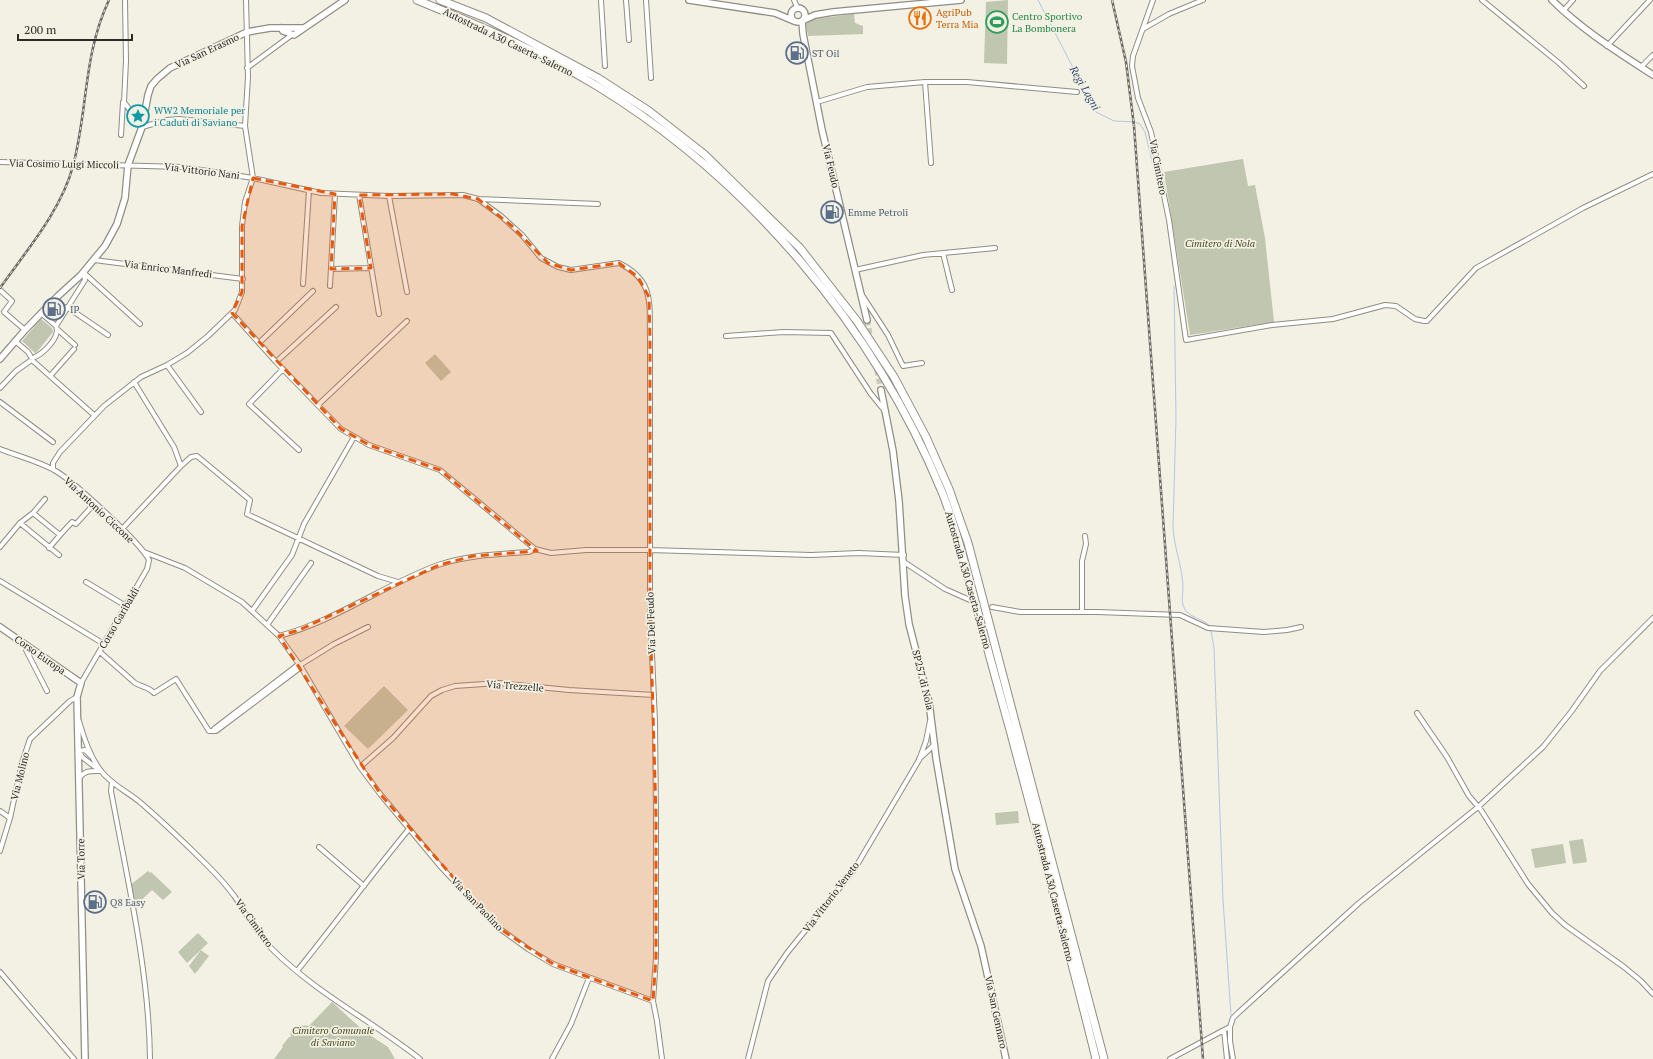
<svg xmlns="http://www.w3.org/2000/svg" width="1653" height="1059" viewBox="0 0 1653 1059" font-family="'PT Serif',serif">
<style>
.green{fill:#c1c6b0}
.lines{fill:none;stroke-linecap:round;stroke-linejoin:round}
.stream{stroke:#b5c6e2;stroke-width:1}
.secondary-tunnel{stroke:#cbc9be;stroke-width:5.5;stroke-dasharray:5.5 3;stroke-linecap:butt}
.street-casing{stroke:#908d82;stroke-width:6}
.secondary-casing{stroke:#908d82;stroke-width:8}
.highway-casing{stroke:#908d82;stroke-width:9}
.street{stroke:#fff;stroke-width:4}
.secondary{stroke:#fff;stroke-width:5.5}
.highway{stroke:#fff;stroke-width:7}
.rail-casing{stroke:#6b6963;stroke-width:2.5}
.rail{stroke:#f3f0e4;stroke-width:1;stroke-dasharray:3;stroke-linecap:butt}
.marked{fill:#e8590c;fill-opacity:0.2;stroke:#e8590c;stroke-width:3;stroke-dasharray:8 5;stroke-linejoin:round}
.labels{text-anchor:middle;dominant-baseline:central;stroke-width:3.5;stroke-linejoin:round;paint-order:stroke}
.food-label{font-size:10px;fill:#c56008;stroke:#f3f0e4;text-anchor:start}
.leisure-label{font-size:10px;fill:#27864d;stroke:#f3f0e4;text-anchor:start}
.street-label{font-size:10px;fill:#2c2b27;stroke:#f3f0e4}
.service-label{font-size:10px;fill:#4e5e75;stroke:#f3f0e4;text-anchor:start}
.culture-label{font-size:10px;fill:#0d838f;stroke:#f3f0e4;text-anchor:start}
.park-label{font-size:10px;font-style:italic;fill:#444b19;stroke:#f3f0e4}
.water-label{font-size:11px;font-style:italic;fill:#334b72;stroke:#f3f0e4}
</style>
<rect width="100%" height="100%" fill="#f3f0e4"/>
<path class="green" d="M1008,0l-1,64 -23,-1 2,-61z
M854,14l1,9 8,3v8l-55,2 -2,-11 2,-4 5,-2z
M1243,159l5,27 7,-1 10,53 9,84 -84,13 -26,-163z
M41,319l11,9 1,4 -17,21h-1l-13,-12z
M435,354l16,18 -10,9 -16,-18z
M384,686l24,24 -40,39 -24,-23z
M1018,811l1,12 -23,2 -1,-12z
M1583,839l4,23 -14,2 -4,-23z
M1563,844l3,19 -31,5 -4,-19z
M148,871l2,2 1,-1 21,20 -9,8 -11,-10 -19,18 -4,-22z
M198,933l10,10 -21,20 -9,-11z
M201,950l8,6 -14,18 -6,-8z
M332,1002l33,30 23,15 7,12h-121l9,-12 -1,-1 7,-9h2c-3,-12 9,-12 18,-11z"/>
<g class="lines">
<path class="stream" d="M1038,0l58,112 18,9 21,1 5,2 5,8 10,42
M1174,286l2,132 -3,109c1,20 9,39 10,59 0,10 -3,16 3,25 6,7 17,8 24,15
M1211,631l3,17 9,252 8,115
M1228,1045v-14
M1228,1054l1,5"/>
<path class="secondary-tunnel" d="M867,320l14,70"/>
<g class="street-casing">
<path id="street" d="M125,0l1,61 -2,41 8,11 11,12
M601,0l4,66
M626,0l3,40
M646,0l5,78
M794,0l4,9
M1153,0l-20,56 -1,10 6,32 13,34 18,88 17,120 86,-15 61,-6 52,-14 11,1 19,13 9,2h3l49,-53 107,-60 70,-34
M1482,0l77,63 25,23
M1563,11l10,-11
M1143,29l26,-15 34,-14
M1607,46l43,-46
M1641,67l12,-12
M247,68l46,-34
M925,82l6,81
M817,102l50,-15 58,-5h42l110,10
M142,127l25,-7 12,-1 66,7
M121,135l2,-33
M0,162l182,5 71,11 68,15 68,3 74,-1 15,4 23,17 21,19 19,23 17,9 13,3 48,-7c36,18 30,40 31,75v271l5,113 1,94v141l-3,44 4,20 5,38
M359,195l20,119
M389,196l18,96
M478,199l120,5
M943,253l9,37
M94,260l149,19
M331,269l40,-1
M855,270l68,-15 72,-7
M84,273l56,51
M303,284l6,-94
M330,286l5,-92
M0,290l12,11 -8,11 21,18
M862,295l26,40 15,31 19,-3
M67,307l41,28
M41,313l15,13
M232,313l44,49 65,67 28,16 71,25 95,79 16,4 35,-3h64l161,5 48,-2 45,2
M57,329l18,16
M726,336l58,-4 47,1 40,61 13,16
M15,341l13,11 3,5
M259,343l54,-52
M33,358c10,-4 28,-21 23,-32l29,-46 -1,-5h-3
M33,361l61,54
M276,362l60,-55
M167,365l34,47
M283,369l-34,35 50,46
M51,375l23,-26
M0,388l16,-17 14,-10
M0,402l53,40
M318,405l89,-84
M0,449c18,7 38,12 54,21 17,9 87,73 95,90l-2,9 -66,114
M181,466l10,-9 6,-1 53,44 -3,14 131,62 20,6
M53,469v-6l7,-11 44,-46 37,-29 26,-12 20,-12 21,-17 27,-26 7,-18v-66l3,-24 8,-24 -8,-52 3,-49 -2,-77
M33,513l27,22 12,-13 4,2 19,-21
M20,523l39,32
M122,529l59,-63 -7,-19 -40,-65
M0,547l20,-24 13,-10 12,-14
M49,548l11,-13
M144,552l41,16 57,34 37,34 22,31 59,100 21,28 60,72 55,59 32,23 25,15 100,37
M904,562l41,27 27,12
M0,581l104,63
M86,582l40,24
M992,607l28,5h77l83,3 28,13 56,4 23,-2 14,-3
M252,611l40,-56 12,-31 50,-87
M1082,612v-51l4,-17 -1,-8
M267,625l44,-62
M279,636c56,-15 105,-51 159,-71 30,-10 60,-11 91,-13l6,-3
M26,646v4l21,41
M100,652l35,31c7,4 14,4 19,10l22,-14 33,52h7l85,-64
M300,665l34,-21 34,-17
M1417,713l30,44 22,39 12,14 47,74 24,29 13,12 59,42 17,14 12,13
M79,721c5,17 11,36 22,50 11,14 27,21 40,32 23,20 45,41 66,62 10,10 20,21 28,32 12,18 22,37 37,52 44,44 100,72 148,110
M213,731l1,-2 85,-65
M91,756l-6,-6 -6,1 3,6 17,13
M919,759l15,-14
M360,767l33,-29 38,-42 11,-6 13,-4 44,-3 70,7 85,5
M80,777c6,-7 11,-6 21,-6
M112,782l-1,9c16,87 38,179 39,268
M0,811l10,7
M319,847l45,39
M0,851l10,-33 12,-55 8,-24 40,-38 7,-4
M297,971c38,-47 74,-96 112,-142
M0,972l74,87
M1230,1027v14l3,18
M1224,1030l3,29
M552,1059l19,-35 18,-46
M748,1059l20,-78 19,-28 67,-83 65,-110 7,-19 4,-20
M1170,1059l54,-29 6,-3 3,-9 5,-5 121,-110 119,-96 65,-60 28,-35 29,-41 53,-53"/>
</g>
<g class="secondary-casing">
<path id="secondary" d="M689,0l86,13 19,8
M1552,0c30,30 66,52 101,75
M791 15a7 7 0 1 1 14 0a7 7 0 1 1-14 0Z
M804,20l11,-5 18,-3 128,-12
M802,21l1,13 19,96 45,190
M281,28l2,3 11,4 51,-35
M0,359l25,-29 33,-34 23,-21 24,-29 12,-22 8,-26 3,-33 14,-38 6,-32 3,-9 6,-7 13,-11 77,-36 23,-4h33
M881,390l12,61 6,50 6,95 4,28 20,78 7,56 19,111 26,77 25,113
M0,627l81,56 -4,14 8,362"/>
</g>
<g class="highway-casing">
<path id="highway" d="M417,0c61,25 124,52 180,86 152,93 277,241 345,406 14,35 23,72 33,109 11,43 23,86 35,129 29,109 59,219 86,329
M440,0l46,18 112,60 51,33 55,43 96,94 57,73 37,56 32,60 23,52 19,54 136,516"/>
</g>
<use href="#street" class="street"/>
<use href="#secondary" class="secondary"/>
<use href="#highway" class="highway"/>
<g class="rail-casing">
<path id="rail" d="M1112,0l14,62 8,64 69,933
M0,288c26,-37 61,-77 73,-122 15,-56 10,-111 36,-166"/>
</g>
<use href="#rail" class="rail"/>
</g>
<path class="marked" d="M253,178l82,16 -4,75 40,-1 -12,-73 94,-1 25,5 34,27 36,37 23,7 48,-7 19,14 11,20 1,41v271l6,207v141l-3,44 -100,-37 -57,-38 -115,-131 -102,-159 20,-6 140,-65 34,-9 64,-5 -97,-81 -71,-25 -28,-16 -109,-116 10,-21v-66z"/>
<defs>
<g id="restaurant-ring" transform="scale(1.15)"><circle r="9.5" fill="#f3f0e4" stroke="#e8710a" stroke-width="1.5"/><path d="M-5-6h1v4h1v-4h1v4h1v-4h1v5L-1.5 .5V6h-2V.5L-5-1ZM5-6V6H3V1.5H1.5Q1.5-4 5-6Z" fill="#e8710a"/></g>
<g id="stadium-ring" transform="scale(1.15)"><circle r="9.5" fill="#f3f0e4" stroke="#2e9e5b" stroke-width="1.5"/><path d="M0-5a6.5 5 0 1 0 0 10a6.5 5 0 1 0 0-10ZM-3.5-1.8h7v3.6h-7Z" fill="#2e9e5b"/></g>
<g id="fuel-ring" transform="scale(1.15)"><circle r="9.5" fill="#f3f0e4" stroke="#5c6f8a" stroke-width="1.5"/><path d="M-5.5-6h7V0h2V4h1.3V-2.5L3-4.5l.8-.8L6-3V5H2.5V1h-1V6h-7ZM-4.2-4.7v3.2H.2V-4.7Z" fill="#5c6f8a"/></g>
<g id="sight-ring" transform="scale(1.15)"><circle r="9.5" fill="#f3f0e4" stroke="#0f9aa8" stroke-width="1.5"/><path d="M0-6L1.8-2.2L6-1.7L2.9 1.2L3.7 5.4L0 3.3L-3.7 5.4L-2.9 1.2L-6-1.7L-1.8-2.2Z" fill="#0f9aa8"/></g>
</defs>
<g fill-rule="evenodd">
<use href="#restaurant-ring" x="920" y="18"/>
<use href="#stadium-ring" x="997" y="22"/>
<use href="#fuel-ring" x="797" y="53"/>
<use href="#sight-ring" x="138" y="116"/>
<use href="#fuel-ring" x="832" y="212"/>
<use href="#fuel-ring" x="54" y="309"/>
<use href="#fuel-ring" x="95" y="902"/>
</g>
<g class="labels">
<g class="food-label">
<text x="936" y="12">AgriPub<tspan x="936" dy="12">Terra Mia</tspan></text>
</g>
<g class="leisure-label">
<text x="1012" y="16">Centro Sportivo<tspan x="1012" dy="12">La Bombonera</tspan></text>
</g>
<g class="street-label">
<text transform="translate(508 42) rotate(26)">Autostrada A30 Caserta-Salerno</text>
<text transform="translate(207 51) rotate(-25)">Via San Erasmo</text>
<text transform="translate(64 164) rotate(1)">Via Cosimo Luigi Miccoli</text>
<text transform="translate(831 166) rotate(77)">Via Feudo</text>
<text transform="translate(1158 167) rotate(79)">Via Cimitero</text>
<text transform="translate(202 171) rotate(7)">Via Vittorio Nani</text>
<text transform="translate(168 269) rotate(7)">Via Enrico Manfredi</text>
<text transform="translate(99 510) rotate(43)">Via Antonio Ciccone</text>
<text transform="translate(968 580) rotate(74)">Autostrada A30 Caserta-Salerno</text>
<text transform="translate(119 618) rotate(-60)">Corso Garibaldi</text>
<text transform="translate(651 623) rotate(-92)">Via Del Feudo</text>
<text transform="translate(40 655) rotate(35)">Corso Europa</text>
<text transform="translate(923 680) rotate(76)">SP257 di Nola</text>
<text transform="translate(515 686) rotate(4)">Via Trezzelle</text>
<text transform="translate(20 776) rotate(-76)">Via Molino</text>
<text transform="translate(81 859) rotate(-91)">Via Torre</text>
<text transform="translate(1053 892) rotate(76)">Autostrada A30 Caserta-Salerno</text>
<text transform="translate(831 897) rotate(-53)">Via Vittorio Veneto</text>
<text transform="translate(477 904) rotate(46)">Via San Paolino</text>
<text transform="translate(254 923) rotate(54)">Via Cimitero</text>
<text transform="translate(996 1012) rotate(78)">Via San Gennaro</text>
</g>
<g class="service-label">
<text x="812" y="53">ST Oil</text>
<text x="848" y="212">Emme Petroli</text>
<text x="70" y="309">IP</text>
<text x="110" y="902">Q8 Easy</text>
</g>
<g class="culture-label">
<text x="154" y="110">WW2 Memoriale per<tspan x="154" dy="12">i Caduti di Saviano</tspan></text>
</g>
<g class="park-label">
<text x="1220" y="243">Cimitero di Nola</text>
<text x="333" y="1030">Cimitero Comunale<tspan x="333" dy="12">di Saviano</tspan></text>
</g>
<g class="water-label">
<text transform="translate(1085 88) rotate(60)">Regi Lagni</text>
</g>
</g>
<path d="M18 34v6h114v-6" fill="none" stroke="#2c2b27" stroke-width="2"/>
<text x="24" y="34" font-size="12" fill="#2c2b27" stroke="#f3f0e4" stroke-width="3" paint-order="stroke">200 m</text>
</svg>
